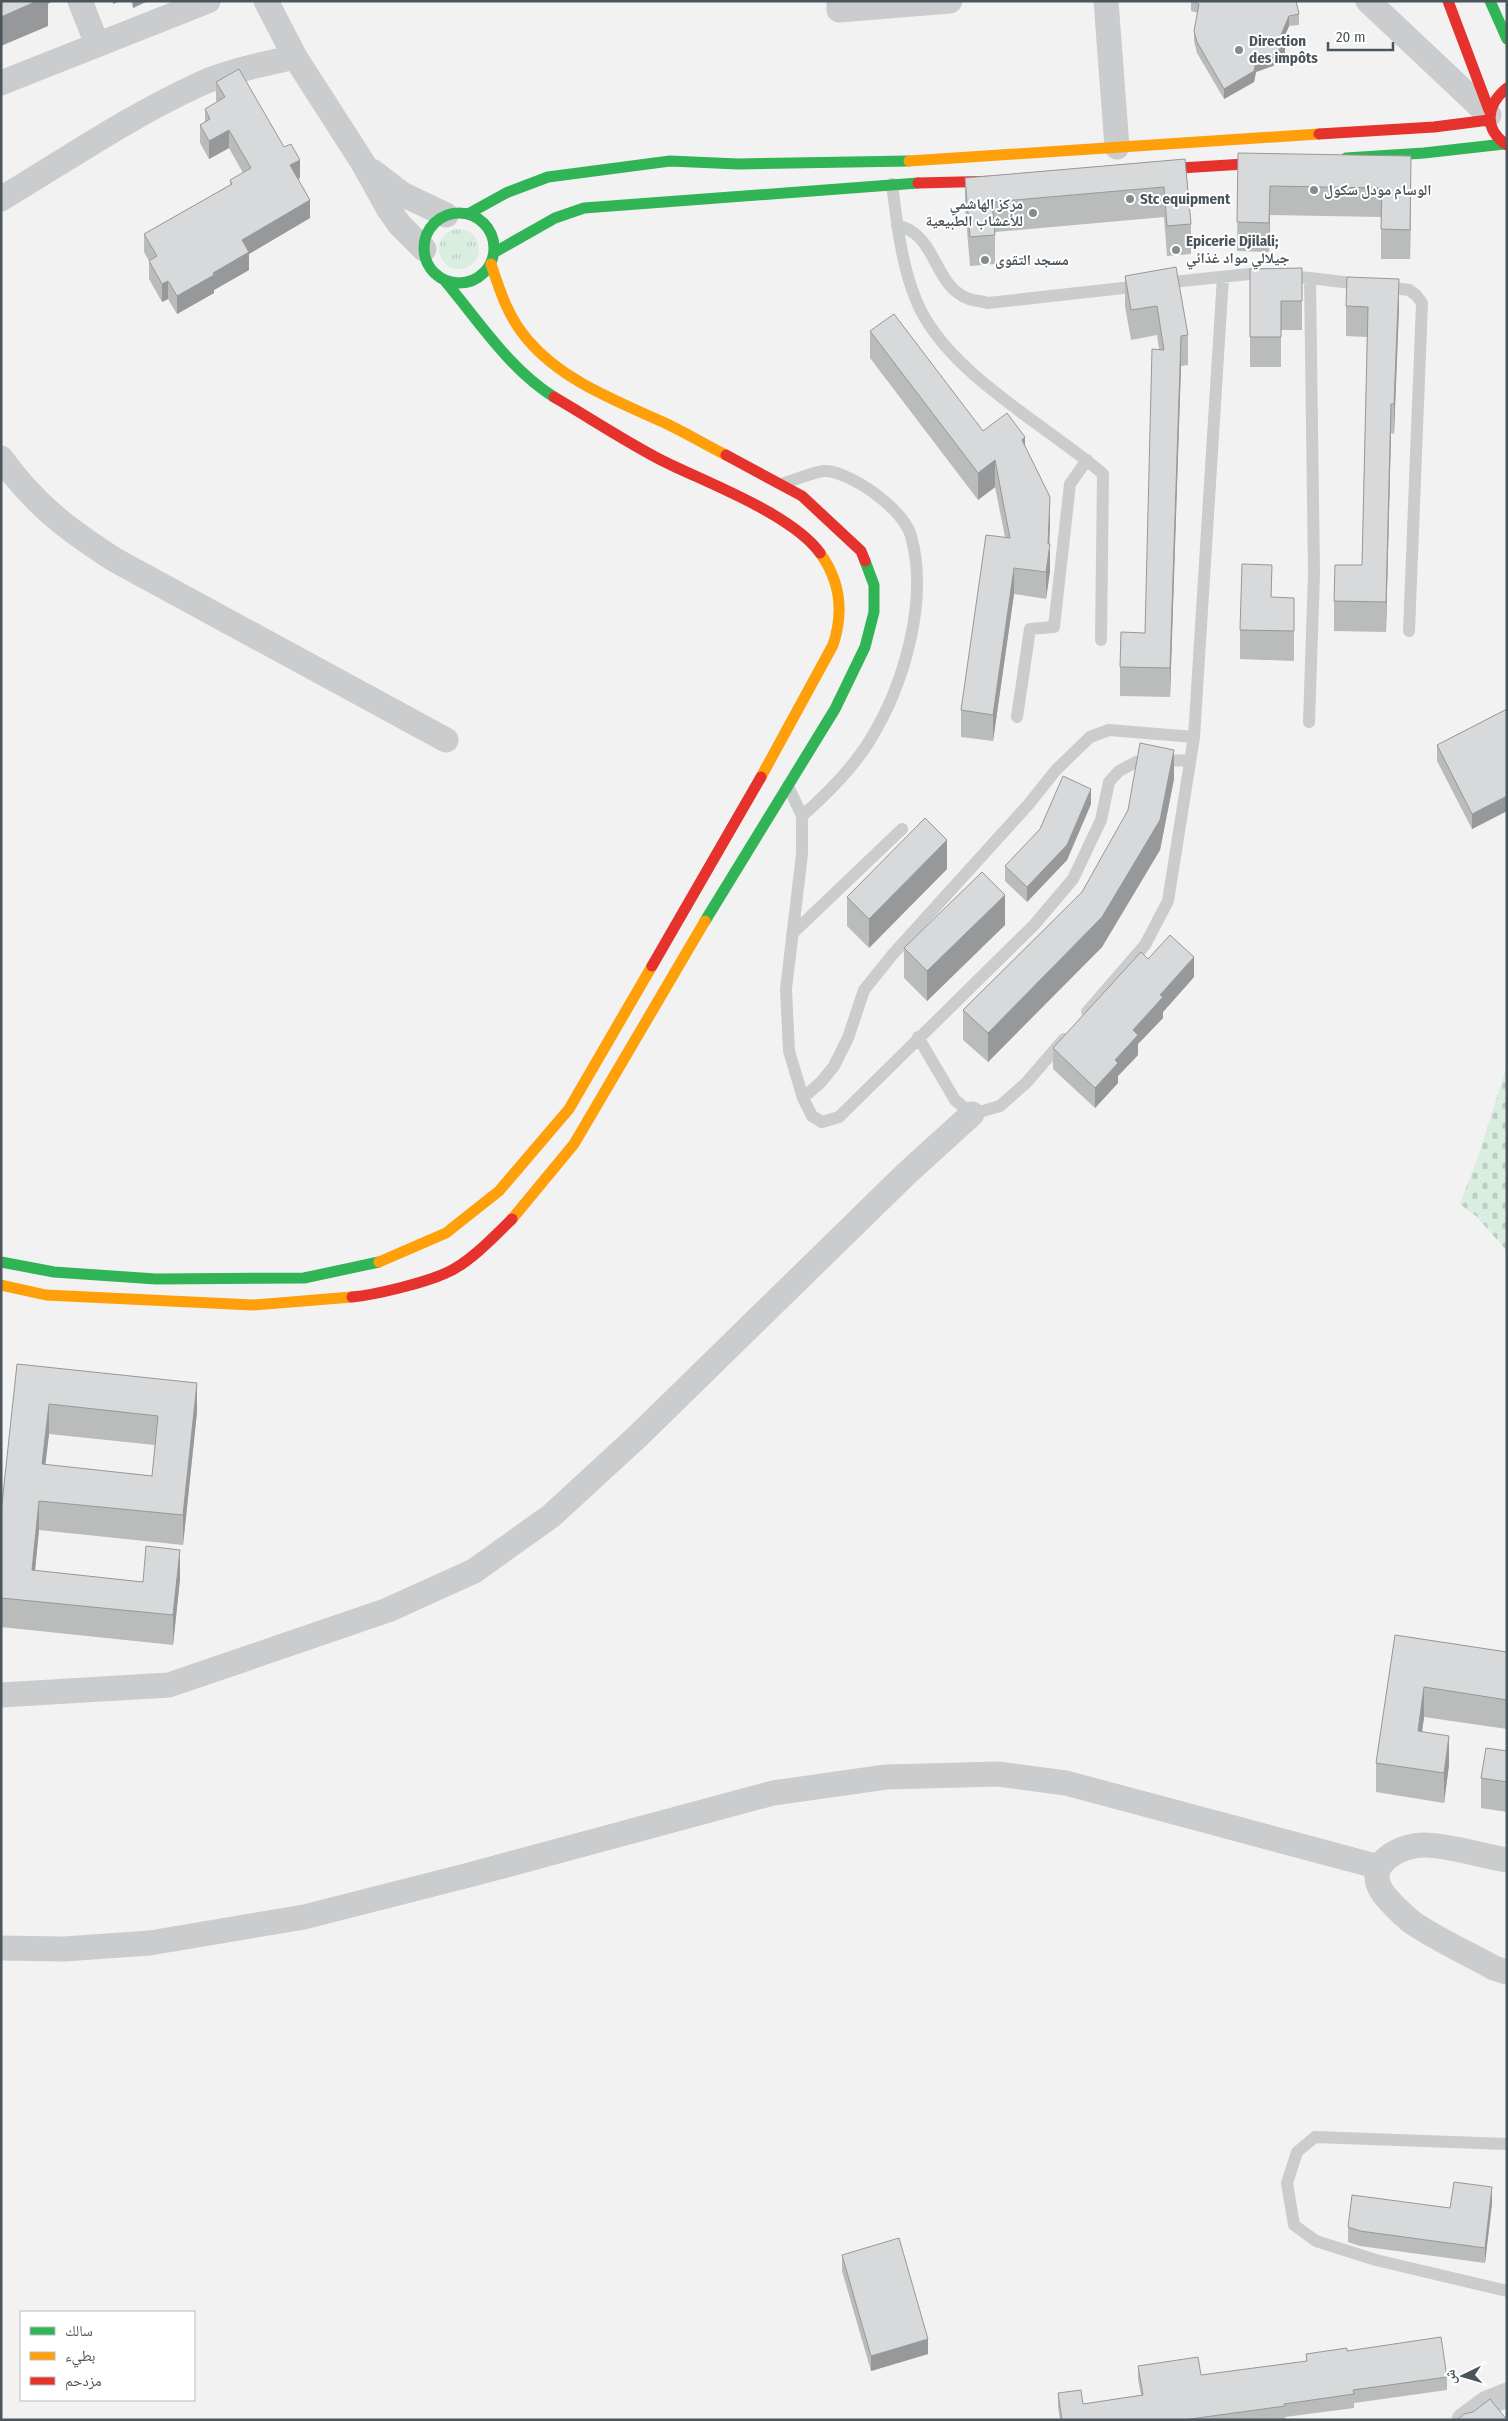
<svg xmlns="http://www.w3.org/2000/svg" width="1508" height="2421" viewBox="0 0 1508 2421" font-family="'Fira Sans Condensed','Noto Naskh Arabic',sans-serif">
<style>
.grass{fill:url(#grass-tufts)}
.cemetery{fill:url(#cemetery-stones)}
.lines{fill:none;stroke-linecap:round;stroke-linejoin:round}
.lane{stroke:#cacccd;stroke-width:12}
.street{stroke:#cacccd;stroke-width:25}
.fast{stroke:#30b455;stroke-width:11}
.slow{stroke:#ff9f0a;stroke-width:11}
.jam{stroke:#e5322d;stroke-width:11}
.wall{fill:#babbbb;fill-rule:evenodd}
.shaded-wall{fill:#979899}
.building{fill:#d8d9da;stroke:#979899;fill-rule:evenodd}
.poi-dot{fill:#858c90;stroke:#fff;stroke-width:2}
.labels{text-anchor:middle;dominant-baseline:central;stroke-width:4;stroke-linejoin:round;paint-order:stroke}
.poi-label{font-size:15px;font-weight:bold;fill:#4b555c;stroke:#fff;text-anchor:start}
</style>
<defs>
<pattern id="grass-tufts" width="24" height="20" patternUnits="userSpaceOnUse" patternTransform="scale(1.25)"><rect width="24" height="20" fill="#d9eee1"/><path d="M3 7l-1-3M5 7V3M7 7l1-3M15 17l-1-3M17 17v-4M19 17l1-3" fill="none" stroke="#bccec3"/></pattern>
<pattern id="cemetery-stones" width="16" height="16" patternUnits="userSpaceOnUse" patternTransform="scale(1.25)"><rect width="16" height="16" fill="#d9eee1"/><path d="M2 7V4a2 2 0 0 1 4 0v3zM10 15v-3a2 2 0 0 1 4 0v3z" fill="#bccec3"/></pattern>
</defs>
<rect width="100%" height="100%" fill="#f2f2f2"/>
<path class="grass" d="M439 249a20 20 0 1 1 40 0a20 20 0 1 1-40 0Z"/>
<path class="cemetery" d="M1507,1065v186l-31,-35 -16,-12 19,-50z"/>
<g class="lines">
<path class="lane" d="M892,184c5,39 9,79 24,116 29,72 129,124 187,174l-2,166
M897,225c4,2 10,3 14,6 26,16 26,56 58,68 6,2 13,2 19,4l153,-17
M1285,276l25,2 4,296 -5,148
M1310,278l99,12 7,5 6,8 -13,328
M1163,283l86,-9 16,1
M784,483c12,-3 28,-11 40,-12 15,-1 43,16 54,25 12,9 29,25 33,40 18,64 -7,149 -41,204 -17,28 -43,54 -68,76
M1017,717l13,-88 24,-2 16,-143 17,-24
M788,786l14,30v38l-16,135 3,62 14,47 9,18 10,6 17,-5 195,-192 39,-46 28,-59 8,-38 10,-11 17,-9 54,-2
M792,934l110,-105
M1087,1012l58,-67 23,-44 26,-164 29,-460
M918,1037l37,63 17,14 28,-8 26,-23 38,-44
M803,1098l18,-16 13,-16 14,-28 16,-48 29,-36 135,-149 28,-35 34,-33 19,-7 85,7
M1507,2144l-192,-7 -18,15 -10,31 7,42 22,16 60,19 131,31"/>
<path class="street" d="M80,1l17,43
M266,1l29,56 68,106 25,45 11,16 25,25
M839,1v9l111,-9
M1106,1l11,146
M1368,1l121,114
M1,83l207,-82
M372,171l30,23 44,21
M1,199c65,-39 129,-83 199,-115 29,-13 64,-20 95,-27
M1,458c34,47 66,71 114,102l331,180
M1,1695l168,-10 219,-75 86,-39 77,-55 87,-80 268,-262 66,-60
M1507,1860c-25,-4 -59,-15 -83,-15 -23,0 -59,18 -43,45 5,9 24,27 32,33 25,17 54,30 81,45l13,4
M1,1948l63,1 86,-6 154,-26 165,-42 304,-82 113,-16 112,-3 68,9 313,84
M1464,2420l23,-17 20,-8"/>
<path class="fast" d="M1490,1l17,38
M1346,158l78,-5 80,-9
M424 248a35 35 0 1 1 70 0a35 35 0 1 1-70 0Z
M468,214l38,-21 42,-16 122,-16 68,3 171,-3
M495,252l60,-34 29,-10 334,-25
M445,281c33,39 65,89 109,116
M705,921l130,-212 30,-62 9,-35v-27l-9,-24
M1,1262l53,10 102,7 148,-1 75,-16"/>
<path class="slow" d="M909,161l410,-27
M491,264c9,27 17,53 36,75 35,42 90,62 138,84 21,10 41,22 61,32
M761,777l72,-132c11,-33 8,-63 -13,-92
M512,1219l62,-75 131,-223
M379,1262l67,-29 53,-42 70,-82 83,-143
M1,1285l45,10 207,10 99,-8"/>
<path class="jam" d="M1448,1l41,109
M1507,88c-21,17 -24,41 0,57
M1319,134l115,-7 55,-7
M1149,170l127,-8
M918,183l83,-2
M554,397c36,21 72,45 109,64 44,22 129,53 157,92
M726,455l76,41 59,55 4,10
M652,966l109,-189
M352,1297c23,-2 72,-14 94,-24 22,-9 49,-37 66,-54"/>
</g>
<path class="wall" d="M131,1h17l-15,7z
M1191,1h105l3,13v11l-10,1 -6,15 2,13 -12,12 -17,6 -2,10 -30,17 -27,-46 -3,-12v-10l4,-18 -7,-2z
M216,82l84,96 -2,1 12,39 -61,36v16l-35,20v3l-37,21 -9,-15 -6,3 -13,-23v-18l-5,-9v-18l86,-49v-5l13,-7 -14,-25 -20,11 -9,-16v-18l5,-3v-13l12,-7 -1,-2z
M1238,153l173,32 -1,74h-29v-42l-111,-2 -1,37 -32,-1z
M1185,159l6,65v30l-24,2 -3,-39 -169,15v32l-25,2 -5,-59v-29z
M1302,268v62h-21v37h-31v-98z
M1125,276l63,59v30l-7,1 -11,331 -50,-1v-29l25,-34 14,-284 -2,-14 -26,5 -6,-34z
M1346,306l53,2 -5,126 -3,-1 -5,199 -52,-1v-30l28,-36 5,-228 -21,-1z
M870,331l113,100 42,15 25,77 -1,21 1,27 -4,28 -32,-5 -21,147 -32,-4v-27l44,-173 -10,-50 -17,13 -108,-142z
M1271,597l23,30v34l-54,-2v-29z
M1507,709v102l-35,18 -35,-68v-16z
M1174,779l-14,71 -58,97 -114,115 -25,-22v-30l119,-118z
M1091,804l-24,56 -40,42 -22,-21v-15z
M947,869l-78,79 -22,-22v-29z
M1005,925l-78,76 -23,-23v-30z
M1148,959l46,18 -31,35v6l-25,26v11l-20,21v7l-23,25 -42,-39v-21z
M17,1364l180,48 -14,133 -144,-15 -4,41 108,11 37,-3 -7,66 -172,-18v-114zM49,1434l106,11 -3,31 -107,-11z
M1395,1635l112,17v77l-83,-12 -2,15 27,33 -5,38 -68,-11v-29z
M1507,1751v61l-26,-4v-30z
M1492,2203l-7,60 -125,-17 -12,-4v-15l102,-19z
M842,2255l86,99 -57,17 -29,-100z
M1347,2351l100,26v13l-93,13v5l-69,9v2l-3,1h-222l-2,-14v-13l25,11 58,-9 -3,-16v-13l63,9 105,-14v-7z"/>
<path class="shaded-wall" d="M37,1h15l-4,3v22l-47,20v-29z
M113,1h7l-7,3z
M133,1h15l-15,7z
M1289,16v10l-9,21v-10z
M1285,44v10l-12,12 -17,6 -2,10 -30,17v-10l32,-27z
M229,130v18l-20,11v-18z
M1411,156v29l-1,74v-29z
M300,160v18l-10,5v-18z
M1270,186v29l-1,37v-29z
M310,200v18l-61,36v16l-35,20v3l-37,21v-18l36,-23 29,-33z
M1399,279v29l-5,126v-30z
M168,281v18l-6,3v-18z
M1181,336v30l-11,331v-29z
M1391,404v29l-5,199v-30z
M1025,437v27l-3,-24z
M995,460v27l-17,13v-27z
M1050,497v26l-1,29 1,-8v27l-4,28v-27z
M1014,568v26l-21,147v-26z
M1174,750v29l-14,71 -58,97 -114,115v-29l114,-116z
M1091,789v15l-24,56 -40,42v-15z
M1507,796v15l-35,18v-15z
M947,840v29l-78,79v-29z
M1005,895v30l-78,76v-30z
M1194,957v20l-31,35v6l-25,26v11l-20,21v7l-23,25v-20l20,-28 18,-30 27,-35z
M197,1383v29l-14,133v-30z
M49,1404v30l-7,60v-30z
M39,1501v29l-7,70v-30z
M180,1550v29l-7,66v-30z
M1424,1687v30l-6,44v-30z
M1449,1736v29l-5,38v-30z
M1492,2187v16l-7,60v-15z
M928,2339v15l-57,17v-15z"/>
<path class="building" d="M1,1h36l-36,16z
M1193,1h103l3,13 -10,2 -9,21 5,7 -12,11 -17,7 -2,9 -30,18 -27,-47 -3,-11 5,-27z
M239,69l45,78 7,-3 9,16 -10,5 20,35 -68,40 7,12 -36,21 1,2 -37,21 -9,-15 -6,3 -13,-23 8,-5 -13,-22 88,-50 -2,-4 21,-12 -22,-38 -20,11 -9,-16 10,-6 -5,-10 20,-12 -9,-15z
M1238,153l173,3 -1,74 -29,-1 1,-41 -112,-2 -1,37 -32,-1z
M1185,159l6,65 -24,2 -3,-39 -172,15 3,33 -25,2 -5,-59z
M1176,267l12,68 -7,1 -11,332 -50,-1 1,-35 24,1 7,-284 12,1 -7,-44 -26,4 -6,-34z
M1302,268v33h-21v36h-31v-68z
M1347,277l52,2 -5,125h-3l-5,198 -52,-1 1,-36h27l6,-258 -22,-1z
M894,314l89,117 24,-18 18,24 -3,3 28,57 -2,47h2l-4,28 -32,-4 -21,147 -32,-5 25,-175 24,3 -15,-78 -17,13 -108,-142z
M1242,564l30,1 -1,32 23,1v33l-54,-1z
M1507,709v87l-35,18 -35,-69z
M1140,743l34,7 -14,70 -58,97 -114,116 -25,-23 119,-118 46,-82z
M1063,776l28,13 -24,56 -40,42 -22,-21 35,-37z
M925,818l22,22 -78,79 -22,-22z
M982,872l23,23 -78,76 -23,-23z
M1170,935l24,22 -34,38 3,2 -30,33 5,5 -23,25 3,3 -23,25 -42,-40 88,-96 7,7z
M17,1364l180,19 -14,132 -144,-14 -7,69 111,12 3,-36 34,4 -7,65 -172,-17v-85zM49,1404l109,12 -6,60 -110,-12z
M1395,1635l112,17v48l-83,-13 -6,44 31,5 -5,37 -68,-10z
M1486,1748l21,3v31l-26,-4z
M1454,2182l38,5 -7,61 -125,-17 -12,-4 4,-32 98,13z
M899,2238l29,101 -57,17 -29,-101z
M1441,2337l6,40 -94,13 1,4 -70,10 1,2 -102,14h-121l-4,-27 23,-3 2,14 60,-9 -5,-29 60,-9 3,18 106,-14 -1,-7 41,-6v3z
M1490,2399l17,21h-50l7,-6 9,-2z"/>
<g class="poi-dot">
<circle cx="1239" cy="50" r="5"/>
<circle cx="1314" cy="190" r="5"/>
<circle cx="1130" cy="199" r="5"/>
<circle cx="1033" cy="213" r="5"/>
<circle cx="1176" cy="250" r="5"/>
<circle cx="985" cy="260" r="5"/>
</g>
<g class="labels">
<g class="poi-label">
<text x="1249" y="41">Direction<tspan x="1249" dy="17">des impôts</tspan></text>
<text x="1324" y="190">الوسام مودل سكول</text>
<text x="1140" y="199">Stc equipment</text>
<text x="1023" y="204" text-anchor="end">مركز الهاشمي<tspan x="1023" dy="17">للأعشاب الطبيعية</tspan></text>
<text x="1186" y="241">Epicerie Djilali;<tspan x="1186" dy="17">جيلالي مواد غذائي</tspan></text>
<text x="995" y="260">مسجد التقوى</text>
</g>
</g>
<rect width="1508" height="2421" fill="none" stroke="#4b555c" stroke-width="5"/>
<rect x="20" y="2311" width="175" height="90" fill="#ffffff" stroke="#b7bbbe"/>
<rect x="30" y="2327" width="25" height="8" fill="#30b455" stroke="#b7bbbe"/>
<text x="65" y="2336" font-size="15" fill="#4b555c">سالك</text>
<rect x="30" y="2352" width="25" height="8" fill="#ff9f0a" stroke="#b7bbbe"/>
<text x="65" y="2361" font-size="15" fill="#4b555c">بطيء</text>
<rect x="30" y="2377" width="25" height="8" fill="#e5322d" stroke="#b7bbbe"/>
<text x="65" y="2386" font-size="15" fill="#4b555c">مزدحم</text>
<g transform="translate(1463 2376) rotate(265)" stroke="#ffffff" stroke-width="4" paint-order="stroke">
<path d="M0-4L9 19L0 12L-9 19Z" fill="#4b555c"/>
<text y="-8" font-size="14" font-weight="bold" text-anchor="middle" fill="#4b555c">ش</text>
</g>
<path d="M1328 42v8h65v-8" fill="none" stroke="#4b555c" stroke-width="2.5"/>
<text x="1336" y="42" font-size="15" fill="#4b555c" stroke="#ffffff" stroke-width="4" paint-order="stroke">20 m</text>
</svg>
